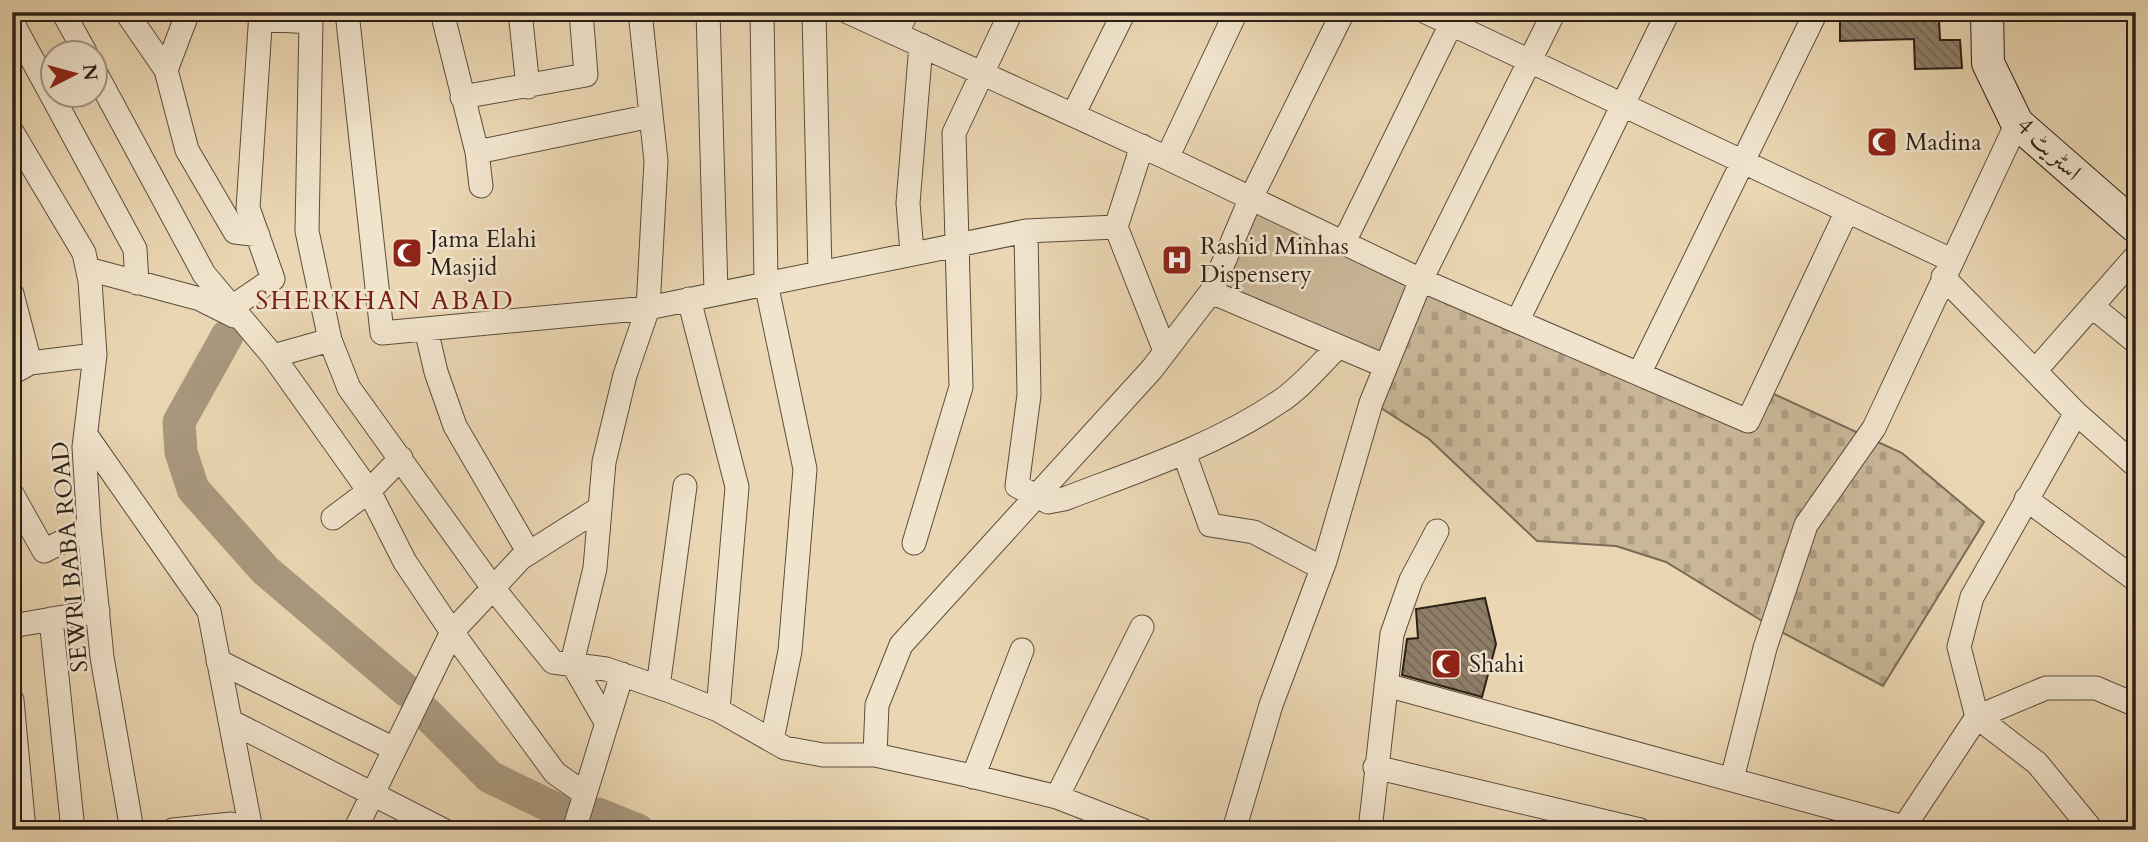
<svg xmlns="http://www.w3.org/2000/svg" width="2148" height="842" viewBox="0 0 2148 842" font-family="Cardo,Amiri,serif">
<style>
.cemetery{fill:url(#cemetery-stones);stroke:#7a6b58;stroke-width:2}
.green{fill:#cab798;stroke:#7a6b58;stroke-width:2}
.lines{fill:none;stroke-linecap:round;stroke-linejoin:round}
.river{stroke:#a9987e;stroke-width:33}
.building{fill:url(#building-back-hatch);stroke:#2b1f18;stroke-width:2}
.minor-casing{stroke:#5b4d3e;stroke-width:25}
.secondary-casing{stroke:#2b1f18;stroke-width:34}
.minor{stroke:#f1e4cd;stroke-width:23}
.secondary{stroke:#f1e4cd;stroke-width:32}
.labels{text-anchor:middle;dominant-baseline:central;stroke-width:5;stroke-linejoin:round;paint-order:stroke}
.poi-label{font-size:24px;fill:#2b1f18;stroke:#f1e4cd;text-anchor:start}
.street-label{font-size:24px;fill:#2b1f18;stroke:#f1e4cd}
.neighbourhood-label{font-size:26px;letter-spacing:2px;fill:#7a1f14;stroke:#f1e4cd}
</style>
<defs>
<pattern id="cemetery-stones" width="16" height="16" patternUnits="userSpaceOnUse" patternTransform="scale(1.75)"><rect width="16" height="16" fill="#cab798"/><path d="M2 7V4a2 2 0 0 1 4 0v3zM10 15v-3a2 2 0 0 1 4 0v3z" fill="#ae9d82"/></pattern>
<pattern id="building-back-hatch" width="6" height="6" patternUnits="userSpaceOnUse" patternTransform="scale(1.75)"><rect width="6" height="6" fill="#8e7e68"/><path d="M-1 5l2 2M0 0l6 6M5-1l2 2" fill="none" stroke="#746755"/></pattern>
</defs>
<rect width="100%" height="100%" fill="#ead6b2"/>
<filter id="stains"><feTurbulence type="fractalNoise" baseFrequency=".00286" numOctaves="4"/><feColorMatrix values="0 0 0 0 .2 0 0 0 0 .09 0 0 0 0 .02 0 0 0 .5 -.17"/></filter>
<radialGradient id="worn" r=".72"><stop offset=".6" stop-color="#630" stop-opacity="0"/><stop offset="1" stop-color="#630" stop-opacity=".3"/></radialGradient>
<path class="cemetery" d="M1422,282l326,139 15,-32 139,64 82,69 -101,164 -111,-59 -106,-65 -50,-16 -79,-5 -108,-102 -57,-37z"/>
<path class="green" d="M1249,200l171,81 -37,83 -170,-76z"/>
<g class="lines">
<path class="river" d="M227,336l-48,86 2,30 12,37 72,81 142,121
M425,712l65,65 68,33
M598,814l40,16"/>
</g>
<path class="building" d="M1840,12h83v8l16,-1 1,21h20l2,28 -47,1 -1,-30 -74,2z
M1485,598l11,46 -14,53 -80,-22 5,-36 11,-1 -2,-29z"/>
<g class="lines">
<g class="minor-casing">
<path id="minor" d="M63,12l22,40
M126,12l40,58 21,80 48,82 23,3
M347,12l35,321 266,-25 378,-77 90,-4
M442,12l35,140 4,34
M520,12l8,75
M708,12l8,280
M762,12l4,271 39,186 -15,182 -18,89
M814,12l6,260
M848,12l319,146 254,122 327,141 99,-210
M1426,12l525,248
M260,19l51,3 -4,209 23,109 19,48 144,200 60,74 53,7 64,22 48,19 67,38 38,7h52l92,20 90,22 85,33
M12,22l123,227 2,34
M896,34l11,-22
M94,70l110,204 69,82 96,135 36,71 47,70 103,141 30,21
M166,70l22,-58
M462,97l124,-22 -5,-63
M1073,115l51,-103
M12,132l72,121 6,28 5,74 -11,92 5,81 13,129 30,173
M1142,146l-26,81 49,124
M477,152l174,-36
M1167,158l69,-146
M1026,231l3,164 -12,91 31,16 16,-3c73,-28 150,-53 215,-97 22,-14 40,-37 59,-55
M1344,242l113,-230
M912,253l-4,-50 13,-158
M88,269l112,30 34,17
M1943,277l133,136 60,53
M1211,292l174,74
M12,294l18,69
M689,299l48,188 -19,223
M232,307l41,-28 -25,-71 13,-196
M2093,307l43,35
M1518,320l150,-308
M426,329l10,43 19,54 74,127
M273,356l57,-16
M2035,371l101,-115
M12,373l18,-10 65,-8
M1639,374l177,-362
M86,435l123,176 42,219
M1184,453l26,72 44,7 68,36
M12,494l32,57 45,-23
M2026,499l110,81
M333,518l36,-27 32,-33
M914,543l47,-156 -7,-254 57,-121
M51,619l22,211
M12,626l86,-15
M218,661l176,88
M1386,685l518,142
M658,687l27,-201
M12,700l12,130
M230,721l213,109
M606,722l-34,-59 23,-95 9,-106 21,-87 23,-67 8,-147 -16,-149
M875,755l2,-50 24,-60 251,-276 59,-77 39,-92 93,-188
M1375,767l265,63
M973,777l49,-127
M1732,779l33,-131 41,-123 68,-97 143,-305
M1057,797l85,-170
M173,830l58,-6 18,6
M355,830l97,-198 69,-74 79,-50
M574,830l48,-156
M1234,830l37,-125 54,-144 46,-158 50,-123 133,-268
M1370,830l22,-196 19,-54 26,-49
M1902,830l75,-113 -18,-70 13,-50 104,-184
M2092,830l-55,-67 -60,-46 69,-29h50l40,17"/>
</g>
<g class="secondary-casing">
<path id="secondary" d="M1987,12l1,51 29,60 119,104"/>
</g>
<use href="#minor" class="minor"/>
<use href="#secondary" class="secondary"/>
</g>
<defs>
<g id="mosque-square" transform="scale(1.575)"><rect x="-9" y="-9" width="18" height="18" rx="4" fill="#8f2418" stroke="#f1e4cd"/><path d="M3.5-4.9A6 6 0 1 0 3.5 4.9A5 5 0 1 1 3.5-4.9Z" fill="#fff"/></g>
<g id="hospital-square" transform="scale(1.575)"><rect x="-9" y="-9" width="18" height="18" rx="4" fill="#8f2418" stroke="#f1e4cd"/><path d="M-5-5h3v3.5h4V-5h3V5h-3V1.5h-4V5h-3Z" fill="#fff"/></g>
</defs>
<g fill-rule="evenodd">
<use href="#mosque-square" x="1882" y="142"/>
<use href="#mosque-square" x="407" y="253"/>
<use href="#hospital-square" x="1177" y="260"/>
<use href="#mosque-square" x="1446" y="664"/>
</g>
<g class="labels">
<g class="poi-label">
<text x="1905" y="142">Madina</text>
<text x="430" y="239">Jama Elahi<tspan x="430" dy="28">Masjid</tspan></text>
<text x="1200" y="246">Rashid Minhas<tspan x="1200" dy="28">Dispensery</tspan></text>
<text x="1469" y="664">Shahi</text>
</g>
<g class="street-label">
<text transform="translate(2049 149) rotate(44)">اسٹریٹ 4</text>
<text transform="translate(70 557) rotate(-95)">SEWRI BABA ROAD</text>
</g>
<g class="neighbourhood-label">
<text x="385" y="300">SHERKHAN ABAD</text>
</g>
</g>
<rect width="2148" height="842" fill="none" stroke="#ead6b2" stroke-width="42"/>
<rect x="14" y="14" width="2120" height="814" fill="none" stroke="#2b1f18" stroke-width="3.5"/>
<rect x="21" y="21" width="2106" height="800" fill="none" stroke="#2b1f18" stroke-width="2"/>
<g transform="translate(74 74) rotate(84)"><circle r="33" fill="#f1e4cd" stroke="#a29585" stroke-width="2"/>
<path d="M0-5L12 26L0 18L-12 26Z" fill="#8f2418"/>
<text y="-10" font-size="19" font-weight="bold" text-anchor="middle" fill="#2b1f18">N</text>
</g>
<rect width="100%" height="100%" filter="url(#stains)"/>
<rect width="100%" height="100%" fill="url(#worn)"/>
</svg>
